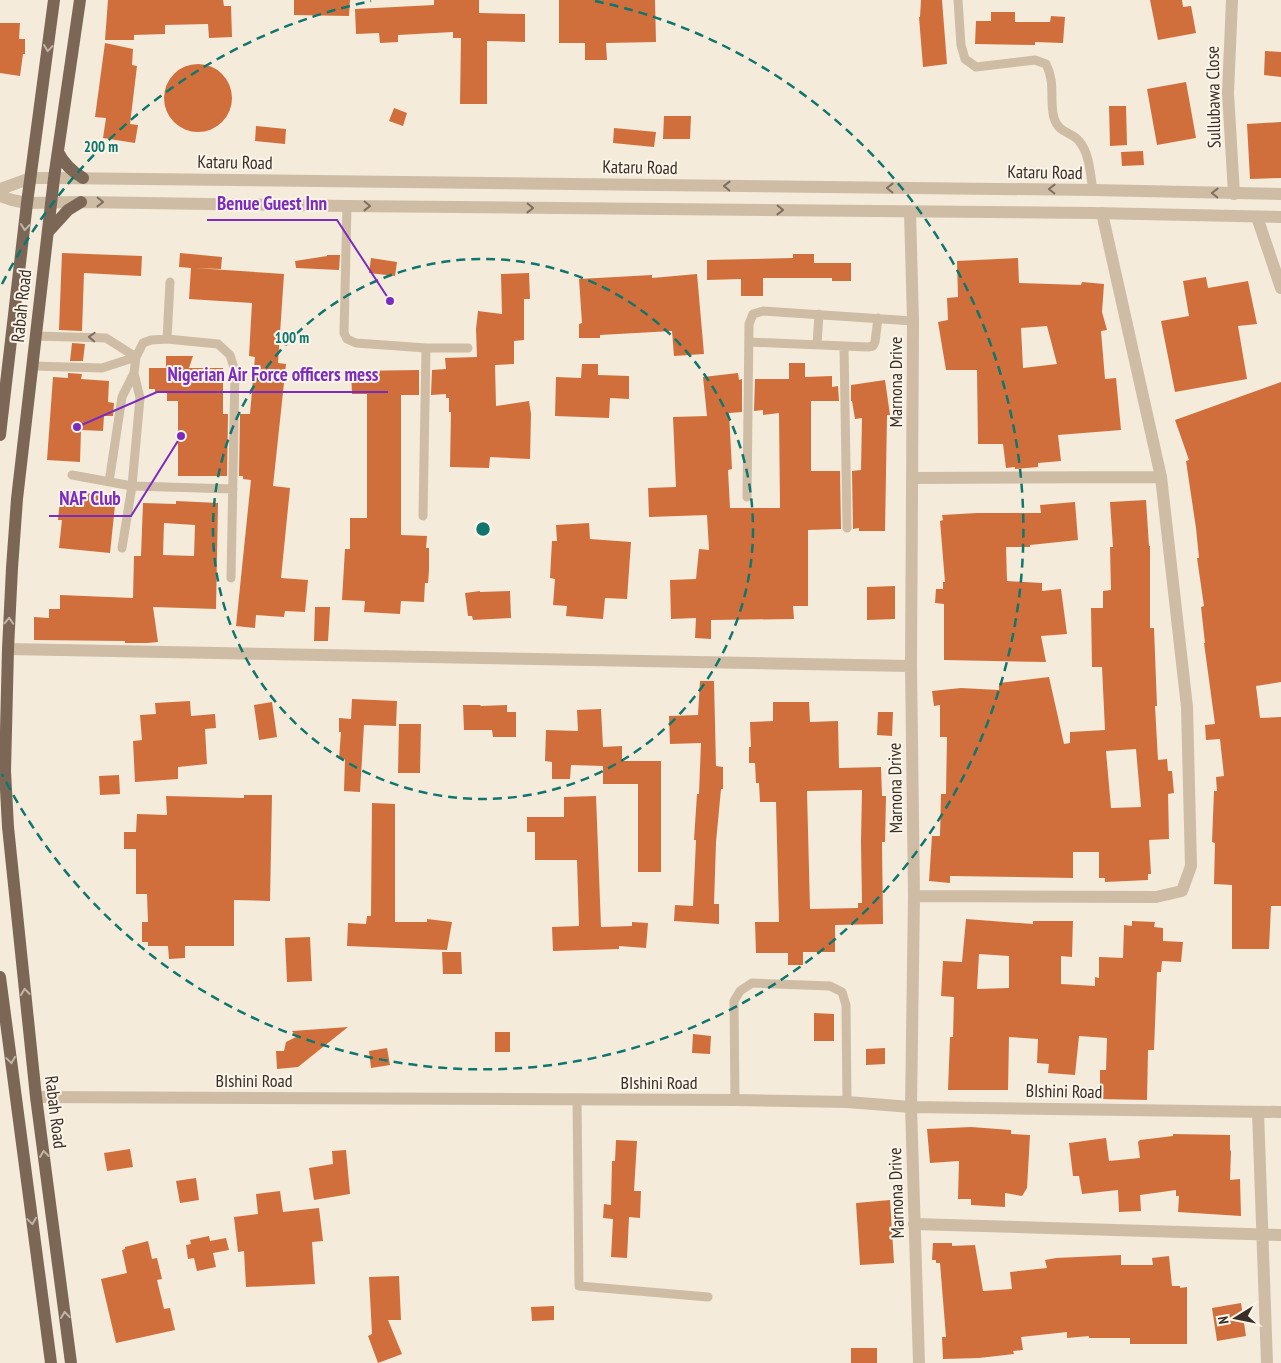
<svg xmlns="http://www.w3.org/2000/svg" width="1281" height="1363" viewBox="0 0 1281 1363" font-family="'PT Sans Narrow',sans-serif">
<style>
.building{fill:#d16f3c;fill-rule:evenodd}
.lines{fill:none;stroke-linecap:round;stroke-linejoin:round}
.service{stroke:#cebca5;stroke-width:9}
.minor{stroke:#cebca5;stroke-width:12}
.tertiary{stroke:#cebca5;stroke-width:12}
.primary{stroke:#7c6757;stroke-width:12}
.oneway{stroke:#c2b5a7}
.oneway2{stroke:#7c6e60}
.ring{fill:none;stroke:#0f766e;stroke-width:2.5;stroke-dasharray:9 6}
.labels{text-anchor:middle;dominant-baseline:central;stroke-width:4;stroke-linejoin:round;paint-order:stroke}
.street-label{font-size:18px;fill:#392e27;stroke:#fbf4e8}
.centre{fill:#0f766e;stroke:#fbf4e8;stroke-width:2.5}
.ring-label{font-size:15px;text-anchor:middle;font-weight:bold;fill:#0f766e;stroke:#fbf4e8;stroke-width:4;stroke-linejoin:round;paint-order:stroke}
.leader{fill:none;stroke:#7b2cbf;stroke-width:2}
.callout-dot{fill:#7b2cbf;stroke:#fbf4e8;stroke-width:2}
.callout-label{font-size:19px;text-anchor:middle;font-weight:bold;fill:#7b2cbf;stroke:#fbf4e8;stroke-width:4;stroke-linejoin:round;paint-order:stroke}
</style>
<rect width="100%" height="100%" fill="#f4ebdb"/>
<path class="building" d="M108,0h115l1,6h7l1,31 -23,1 -1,-14 -43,1v9l-31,1v5h-29z
M294,0h56l-1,16 -55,-1z
M434,0h45v13l46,1v28l-38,-1v63h-27l1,-66h-8v-6l-55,3v7l-18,1 -1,-10 -23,1 -1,-25 79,-4z
M559,0h96l1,42 -50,1 1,17h-22v-17h-26z
M921,0h21l5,64 -24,3 -4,-50h1z
M1150,0h32l1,7 8,-1 5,27 -38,7z
M991,12h24v10h35l1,-6 14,1 -2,26 -28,-1v3l-60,-1 1,-23h15z
M0,23h20l-1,16h6v15h-2l-3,22 -20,-3z
M105,43l28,6 -1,16 5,1 -7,58 8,1 -3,18 -32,-5 3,-20 -11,-1z
M1265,51l16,1v25l-17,-2z
M164 98a34 34 0 1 1 68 0a34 34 0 1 1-68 0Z
M1186,82l10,56 -39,7 -10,-56z
M1109,106h17l1,39 -17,1z
M394,108l13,5 -4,13 -14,-5z
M664,116h27l-1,23h-27z
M1281,122v56l-31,1 -3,-55z
M256,126l30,3 -1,15 -30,-3z
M614,128l42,4 -2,15 -41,-4z
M1143,151l1,14 -22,1 -1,-14z
M62,253l80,3 -1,20 -57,-3 -2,58 -23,-1z
M180,253l42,4 -1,12 -26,-1 89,6 -6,89 8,1 -13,122 17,2 -9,90 27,2 -3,32 -20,-1 -1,6 -28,-2 -1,13 -19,-2 15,-146 -8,-1v-3h-4l1,-62h10l5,-57 -6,-1 3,-53 -63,-4 2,-31 -12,-1z
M793,254h21v9h37v18h-19v-3h-69v18h-22v-17l-34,1v-20l86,-2z
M327,255h13l-1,15 -43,-2 -1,-7 32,-5z
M371,258l26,4 -2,14 -26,-3z
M1018,258l1,25 62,2 1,-3 22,2 -2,28 5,18 -6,1 4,48 11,-1 5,52 -63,5 3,26 -23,2v4l-23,2v-2l-9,1 -3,-24h-25l-1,-74h-31l-8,-48 10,-2 -1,-22 11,-1 -1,-36zM1047,326l10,38 -34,4 -2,-40z
M529,273l1,26h-6v41l-10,1v23l-19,1 1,41 33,-5 2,13 -1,45 -40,-2 -1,11 -39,-1 1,-55h-2v-14h-3v-4l-15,1 1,-25 14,-1 -1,-11 32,-1 -1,-28 2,-18 24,3 -1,-40z
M697,274l7,80 -30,2 -2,-25 -72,4v3h-21v-14l3,-1 -3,-44 73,-4v3z
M1206,277l2,11 40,-7 9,43 -19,2 9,53 -72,13 -14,-71 28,-5 -6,-35z
M72,343l13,1 -2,17h-13z
M166,356h27l-4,12h34v46h5l-1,62h-49v-75h-11v-9h-12v-3h-6v-21h17z
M789,363h16v14l27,-1v11l6,-1 1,15h-28v70h29l1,58 -33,1v76h-15l1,13 -83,1v19l-16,-1 1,-20 -25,1 -1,-39 26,-1 3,-30 10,1 -2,-35 -58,2 -1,-29 28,-1 -3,-70 34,-1 -4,-39 35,-4 1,7 3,-1v33l-13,1 3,56 -4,1 2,38h50l-1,-95 -16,2v-5l-9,1 1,-32h34z
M582,364h16v11l31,1v23l-19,-1 -1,20 -54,-2 1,-39 25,1z
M419,370v25h-18v140l26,1 -1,12h3v22l-1,13h-3l-1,19 -23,-1 -1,13 -36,-2 1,-11 -23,-1 3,-51h5v-31h17v-124h-15l-1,-23z
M68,373l14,1 -1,5 28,2 -1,21 6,1 -1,13h-9l-1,15 -22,-1 -1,32 -33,-2 6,-83 15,1z
M885,380l5,35h-3l-2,116h-26v-3l-6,1 -1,-58 9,-1 1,-52 -7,1 -3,-18h-1v-16z
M1281,382v300l-25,4 4,32 21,-1v189h-10l-2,43h-37v-64l-18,-1 1,-41 -3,-1 2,-51h3l-1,-14 8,-1 -4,-37 -14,1 -1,-15 10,-1 -11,-81h1l-4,-36 3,-1 -7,-48h2l-3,-30 -10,-67 3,-1 -14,-40z
M61,490l55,6 -6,57 -51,-5 3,-28h-4z
M1146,500l3,46h1v82h4l3,78h-2l3,54 9,-1 1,12h4l2,22 -6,1 1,45 -20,1 2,34h-3v6l-43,2v-4h-6v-26h-26v26l-123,-2v7l-21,-2 3,-45h8l1,-42h5l1,-57h-7v-32l-6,1 -2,-15 29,-3 38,2v-7l50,-6 15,67 6,-1v-11l35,-2 -3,-63h-10l-1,-59h12v-17l8,-1 -1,-43h3l-3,-45zM1136,749l5,58 -30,1 -5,-57z
M176,501l42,2 -2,106 -63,-2 5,35 -11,1h-22v-2l-91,-1v-23l15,1v-9h11v-14l73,3 1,-42h7l2,-53 33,1zM164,523l31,2 -1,31 -31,-1z
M1075,502l3,38 -48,5v2h-24l1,34 35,2v8l19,-2 6,45 -26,2 5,26 -102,-2v-56l-9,-1 1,-14h7v-7h2l-5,-61 3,-1 -1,-5 35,-2h64l-1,-8z
M589,523l1,16 41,3 -4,57 -22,-1 -2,21 -37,-3 1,-10 -14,-1 2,-26 -5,-1 2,-37h5l-1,-16z
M895,586v33l-28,1v-33z
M480,591v1l30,-1 1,27 -38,2 -1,-4h-4l-3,-23z
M315,607h15l-2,34h-14z
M700,681h14l2,85 7,1v22h-2l-5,53 -2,62h5v20l-45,-3 1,-16 18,1 3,-66h-2l3,-46h2l2,-51 -31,1 -1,-28 29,-1z
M352,699l45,2 -1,25 -32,-1 -4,67 -16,-1 1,-32h-6l2,-27h-2v-14l12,1z
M190,701l1,15 24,-2 1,14 -11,1 2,35 -29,3v12l-43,3 -2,-41 9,-1 -2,-25 16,-1 -1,-11z
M272,702l5,35 -18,3 -5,-35z
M773,702h36l1,20 28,-1 1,47 42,-1 1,29h4l-1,46h-3l1,82 -48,1v27h-32v13h-15v-12h-32l-1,-31h24l-3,-120h-16l-1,-19h-3l-1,-20h-6v-16h2l-1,-25 23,-1zM862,790l-1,52 1,61h-4v5l-48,1 -3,-118z
M463,705h17l1,1 26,-1v7h9v25h-23l-1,-7h-28z
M601,709l2,38 19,-1v15h39v111h-23v-88h-35v-18l-32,-1 -1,14h-18v-17l-7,-1 1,-31 32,1 -1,-21z
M878,712h15l-1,24 -15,-1z
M399,724h22l-1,49h-22z
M119,775l1,19 -20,1 -1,-19z
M244,795h28l-2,106 -36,-1v46h-49v12l-16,1 -1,-13h-20v-4h-6v-20h6l-1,-28h-11v-45h-12v-17h12l1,-18 30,1 -1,-19 78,2z
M596,796l5,131 31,-1v-4l16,1 -2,25 -27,-2v3l-66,2 -1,-24 27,-1 -2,-66h-42v-28h-8v-15h37v-20z
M372,803l23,1v118h32v-3l25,3 -5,28 -100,-4 1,-23 18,1 1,-8h4z
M966,919l67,5v-3h40l-1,36 -11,-1v28l34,2v-9l4,1v-21l24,1 1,-33 8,1v-5l23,1 -1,5 9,1v13l20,1 -2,20 -19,-1 -1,11h-4l-3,78h-6l-1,50 -47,-1v-29h6l1,-32 -28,-2 -4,39 -27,-2 1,-9 -12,-1 1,-24 -29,-2 -1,53h-60l2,-53h3l1,-40 -13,-1 2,-35 19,1zM979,954l30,2v32l-32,1z
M310,937l2,44 -25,1 -2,-44z
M442,952h19l1,22h-19z
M814,1013l20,1v27h-20z
M348,1027l-50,40 -21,2 -1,-18h8l2,-9 10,-5 -4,-6z
M495,1032h15v20h-15z
M693,1034l18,2 -1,18 -18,-1z
M387,1048l3,17 -19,3 -2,-17z
M885,1048v16l-19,1v-16z
M971,1127l40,3v4l19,1 -3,53 -5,8 -17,-3v14l-34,-2v-6h-13l1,-38 -29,2 -3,-34z
M1173,1134l57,1v15l1,1 -1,29 10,-1 1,37 -63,-4 1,-16h-3v-6l-36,5 1,16 -22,1 -1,-22 -36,4 -3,-18h-6l-4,-33 37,-5 3,23 31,-3 -2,-16 2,-2 33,-4z
M616,1140l21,1 -3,50h7l-1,27 -11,-1 -2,41 -16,-1 2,-38 -10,-1 1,-14 7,1 1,-44h3z
M130,1149l3,18 -26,4 -3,-18z
M346,1150l4,44 -36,6 -5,-32 24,-4 -1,-13z
M196,1178l3,22 -19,3 -4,-22z
M280,1191l3,21 36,-4 4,33 -11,1 3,42 -69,3 -2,-36 -6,1 -4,-35 24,-3 -2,-20z
M890,1200l4,63 -34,2 -4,-62z
M209,1236l1,5 16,-3 3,12 -16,3 3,14 -19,4 -3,-13 -6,1 -2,-14 5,-1 -1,-4z
M148,1241l4,18 5,-1 5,21 -5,1 7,29 6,-1 5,22 -59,13 -15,-64 26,-6 -5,-23 3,-1v-2z
M933,1243h19v3l23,-1 8,46 29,-2 -2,-17 37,-4 -2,-8 11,-2 65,-3v10h32l-1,-7 17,-2 3,30h8v2l7,-1v57h-57v-6h-41v-2l-22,2v-6l-46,5 2,13 -10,1 1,3 -35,4 -36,1 -1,-22h4l-6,-74h-4v-3h-4z
M399,1276l2,44h-13l14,34 -24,9 -10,-27 4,-2 -3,-57z
M1241,1303l5,33 -29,5 -5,-33z
M554,1306v14l-22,1 -1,-14z
M851,1348h26v15h-26z"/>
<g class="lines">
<path class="service" d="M958,0l3,45 4,14 11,8 59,-7 11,4c10,19 3,36 8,54 5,16 17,13 25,23 11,13 11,33 14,49
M347,206l-3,127 3,6 9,4 70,5h42
M35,336l71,2 30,19
M167,339l3,-57
M749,342l119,5 5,-1 2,-4 3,-24
M817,345l2,-31
M844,346l3,182
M32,366l70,2 34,-11
M72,475l60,11 101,3
M109,482l13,-85 12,-24
M747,497l2,-173 4,-10 10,-3 150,10
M423,516l3,-168
M122,548l10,-62 8,-88 -6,-25 2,-16 7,-14 8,-3 16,-1 51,5 12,11 5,16 -4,207
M577,1099l2,187 129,11
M735,1100l-1,-99 6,-10 12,-8 78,3 12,6 4,13 1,97"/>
<path class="minor" d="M1232,0l-4,93 6,101
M910,212l3,109 -2,345 3,230 -3,211 8,256
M1257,217l24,71
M913,478l248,-1
M8,649l903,17
M914,896l242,1 26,-6 9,-25 -4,-159 -26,-230 -59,-264
M36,1097l699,3 112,2 64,5 370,5
M1258,1112l9,251
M914,1224l367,11"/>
<path class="tertiary" d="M0,189l31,-11h23l1039,12 188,4
M0,196l12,4 15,3 54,-1 266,4 746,7 188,4"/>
<path class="primary" d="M58,152c6,12 13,19 25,26
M48,232l20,-22 13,-8
M0,435l27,-232 27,-203
M0,977l51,386
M71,1363l-35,-266 -28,-270 -3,-56 3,-122 4,-81 5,-69 37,-321 26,-178"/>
</g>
<defs><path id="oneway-chevron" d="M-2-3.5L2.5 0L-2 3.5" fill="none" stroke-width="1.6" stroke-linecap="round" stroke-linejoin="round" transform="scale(1.25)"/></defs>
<g class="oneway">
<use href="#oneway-chevron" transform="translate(48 48) rotate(97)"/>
<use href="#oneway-chevron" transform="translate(25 227) rotate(97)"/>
<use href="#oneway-chevron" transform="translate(9 621) rotate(-87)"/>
<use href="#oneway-chevron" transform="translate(25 992) rotate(-96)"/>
<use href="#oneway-chevron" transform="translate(11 1060) rotate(82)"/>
<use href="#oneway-chevron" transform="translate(44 1154) rotate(-97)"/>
<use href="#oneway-chevron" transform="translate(32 1221) rotate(82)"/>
<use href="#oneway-chevron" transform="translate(65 1315) rotate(-97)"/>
</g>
<g class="oneway2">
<use href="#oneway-chevron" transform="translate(727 186) rotate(-179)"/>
<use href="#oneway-chevron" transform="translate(890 188) rotate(-179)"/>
<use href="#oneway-chevron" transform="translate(1052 189) rotate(-179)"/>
<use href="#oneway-chevron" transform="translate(1215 193) rotate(-179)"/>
<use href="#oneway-chevron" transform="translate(100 202) rotate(1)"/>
<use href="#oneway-chevron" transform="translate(367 206) rotate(1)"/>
<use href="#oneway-chevron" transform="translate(530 208) rotate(1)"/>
<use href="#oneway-chevron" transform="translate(780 210) rotate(1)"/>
<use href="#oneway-chevron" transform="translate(92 337) rotate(-178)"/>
</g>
<g class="ring">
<circle cx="483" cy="529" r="270"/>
<path d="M2 284A540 540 0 0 1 371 1M595 1A540 540 0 1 1 2 774"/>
</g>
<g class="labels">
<g class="street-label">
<text transform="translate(1213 97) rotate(-91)">Sullubawa Close</text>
<text transform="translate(235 162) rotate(1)">Kataru Road</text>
<text transform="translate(640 167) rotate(1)">Kataru Road</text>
<text transform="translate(1045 172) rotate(1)">Kataru Road</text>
<text transform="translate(21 306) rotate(-84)">Rabah Road</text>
<text transform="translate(895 382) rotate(-90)">Marnona Drive</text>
<text transform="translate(895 788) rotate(-91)">Marnona Drive</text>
<text x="254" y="1080">BIshini Road</text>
<text x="659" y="1082">BIshini Road</text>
<text transform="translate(1064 1091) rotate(1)">BIshini Road</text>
<text transform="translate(56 1112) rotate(83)">Rabah Road</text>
<text transform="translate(896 1193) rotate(-92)">Marnona Drive</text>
</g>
</g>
<circle cx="483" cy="529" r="8" class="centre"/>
<g class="ring-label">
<text x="101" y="152">200 m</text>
<text x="292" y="343">100 m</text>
</g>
<path class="leader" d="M390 301L337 220H207M77 427L157 392H388M181 436L131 516H49"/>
<g class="callout-dot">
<circle cx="390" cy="301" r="5"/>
<circle cx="77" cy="427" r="5"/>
<circle cx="181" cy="436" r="5"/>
</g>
<g class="callout-label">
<text x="272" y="210">Benue Guest Inn</text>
<text x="273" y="381">Nigerian Air Force officers mess</text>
<text x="90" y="505">NAF Club</text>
</g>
<g transform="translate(1236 1318) rotate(260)" stroke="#fbf4e8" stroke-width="4" paint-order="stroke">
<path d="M0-4L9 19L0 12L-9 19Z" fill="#392e27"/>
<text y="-8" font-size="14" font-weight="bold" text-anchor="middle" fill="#392e27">N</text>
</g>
</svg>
